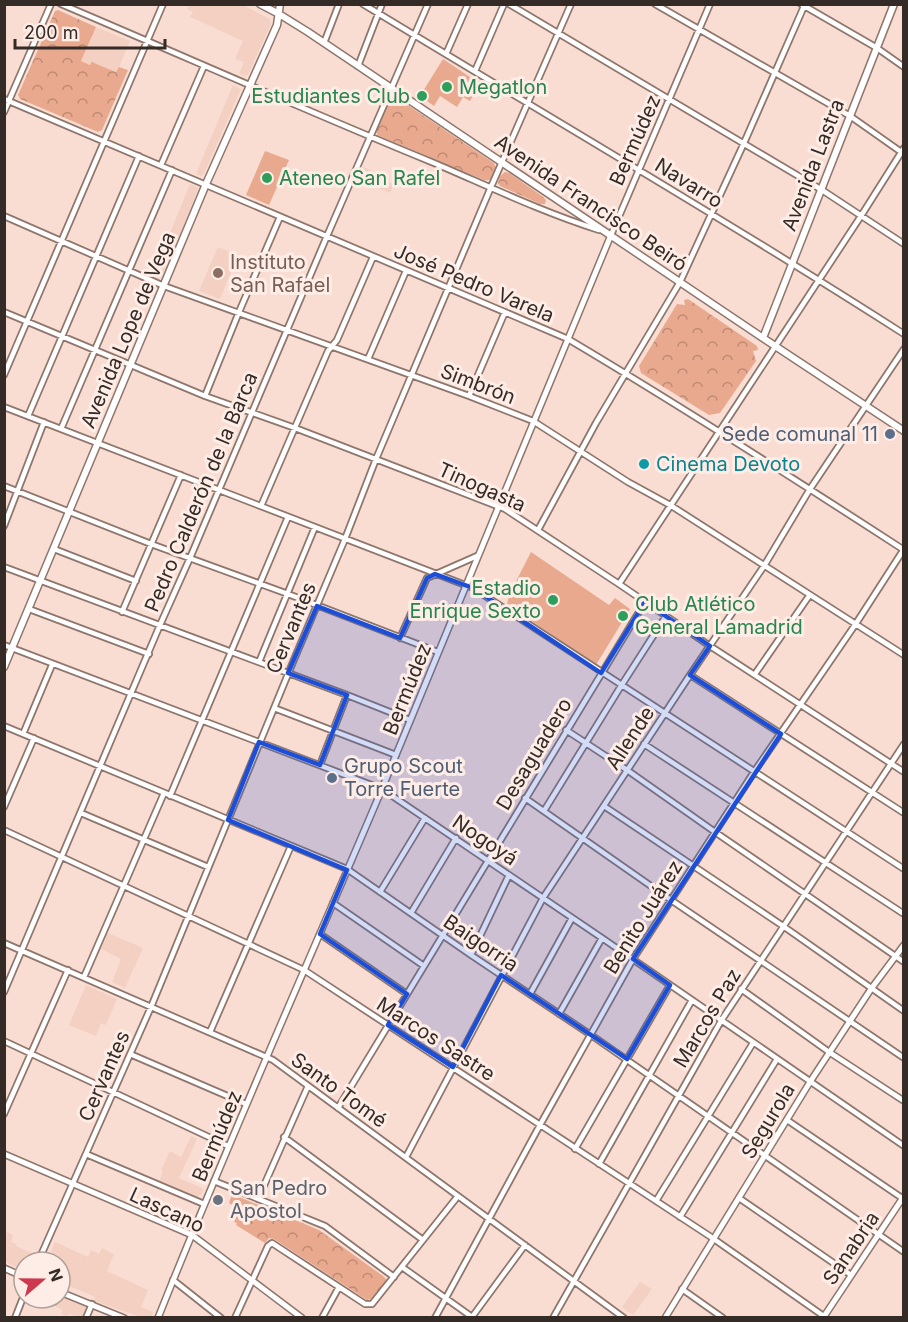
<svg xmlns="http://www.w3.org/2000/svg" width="908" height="1322" viewBox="0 0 908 1322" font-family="Inter,sans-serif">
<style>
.built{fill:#f3d0c2}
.grass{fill:#e9a98e}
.forest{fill:url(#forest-crowns)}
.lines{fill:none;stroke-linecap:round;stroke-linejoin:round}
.minor-casing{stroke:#8e766c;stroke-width:8}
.tertiary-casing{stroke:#8e766c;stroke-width:8}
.secondary-casing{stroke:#8e766c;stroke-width:9}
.minor{stroke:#fff;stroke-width:4.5}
.tertiary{stroke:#fff;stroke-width:5}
.secondary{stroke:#fff;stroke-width:6}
.marked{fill:#1d4ed8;fill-opacity:0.2;stroke:#1d4ed8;stroke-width:4.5;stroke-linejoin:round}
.leisure-dot{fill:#2e9e5b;stroke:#feede6;stroke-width:2}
.education-dot{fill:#8d6e63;stroke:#feede6;stroke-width:2}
.service-dot{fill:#5c6f8a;stroke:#feede6;stroke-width:2}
.culture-dot{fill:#0f9aa8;stroke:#feede6;stroke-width:2}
.worship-dot{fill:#6b7280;stroke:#feede6;stroke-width:2}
.labels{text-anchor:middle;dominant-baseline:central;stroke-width:6;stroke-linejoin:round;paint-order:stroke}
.leisure-label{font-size:20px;fill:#27864d;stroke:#feede6;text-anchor:start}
.street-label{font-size:20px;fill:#342a26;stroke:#feede6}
.education-label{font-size:20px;fill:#785e54;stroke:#feede6;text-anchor:start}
.service-label{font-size:20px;fill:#4e5e75;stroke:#feede6;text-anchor:end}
.culture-label{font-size:20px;fill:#0d838f;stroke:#feede6;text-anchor:start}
.worship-label{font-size:20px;fill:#5b616d;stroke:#feede6;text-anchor:start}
</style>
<defs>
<pattern id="forest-crowns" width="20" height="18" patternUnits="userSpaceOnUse" patternTransform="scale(1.5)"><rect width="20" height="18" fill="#e9a98e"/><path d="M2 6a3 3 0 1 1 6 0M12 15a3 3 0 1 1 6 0" fill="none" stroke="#be8a74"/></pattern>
</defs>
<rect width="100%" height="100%" fill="#f9ddd2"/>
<path class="built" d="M189,5h54l27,14 1,5 -23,51 -3,1 -6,-2 5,-12 -9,-3 8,-18 -53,-24 3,-5 -6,-3z
M96,27l34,14 -13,31 -24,-10 -2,3 -10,-4z
M233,85l8,4 -37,85 -3,2 -5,-2z
M363,167l27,11 -2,4 6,2 -4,9 -31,-14z
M190,184l7,3 1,2 -34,86 -4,3h-3l-5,-1z
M218,247l20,8 -18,44 -21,-8z
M108,933l35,15 -18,40 -13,-6 9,-23 -20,-10z
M86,985l31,14 -11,26 -5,-2 -5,13 -27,-11z
M191,1136l6,3 -18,39 25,11 -3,6 -4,2 -38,-16 4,-9 -2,-2 9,-19 11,6z
M7,1232l6,3 -2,7 5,2v2l22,10 -2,6h-12v9l-19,-9 -1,-25z
M55,1242l33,15 3,-7 8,4 3,-6 12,6 -7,17 41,19 -7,17 12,5 -2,5h-10l-47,-16 1,-4 -35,-15v-20h-13z
M640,1282l12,7 -19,26 -11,-8z
M60,1293l27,13 1,3 -4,8h-6l-9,-3 -2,3 -6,-3 2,-4 -17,-8 -1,2 -13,-6h28z"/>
<path class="grass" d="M443,59l30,20 9,3 -12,19 -7,-4 -6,10 -17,-11 -6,10 -14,-10z
M265,151l24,9 -20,45 -23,-10z
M531,552l78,53 6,-7 15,11 -34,56 -89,-61 3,-11z"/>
<path class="forest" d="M58,10l38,17 -15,34 9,4 2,-3 24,10 3,-5 9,3 -26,60 -4,2 -78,-33 -2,-4 37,-84z
M392,98h5l97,65 2,5c-1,7 -4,14 -12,12l-107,-45 -1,-6 13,-28z
M505,172l4,1 33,23 4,4 -1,4h-5l-40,-18 -2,-3 2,-7z
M688,299l69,47 1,4 -5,1 3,10 -36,52 -11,2 -68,-42 -2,-7 38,-62 8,1 -1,-5z
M232,1194l87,36 64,46 3,3v2l-15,18 -4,1 -93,-61 -5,-1 -4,5 -29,-18 1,-2 -3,-1 5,-13 -10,-6z"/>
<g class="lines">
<g class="minor-casing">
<path id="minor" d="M61,4c125,53 248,108 373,159 54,23 108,49 165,67
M363,4c181,110 363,216 541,330
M509,4l313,186 82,54
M655,4l195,112 54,38
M801,4l76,44 27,19
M324,43l15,-39
M446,54l22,-50
M358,66l24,-62
M475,71l29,-67
M4,99l564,240c113,67 225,139 336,211
M4,112l47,-108
M161,165l43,-99
M4,216l160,70 305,110 64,25 95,61 42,23 234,150
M611,235l99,-231
M4,312l201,84 90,32 210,81 114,75 91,62 194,126
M368,359l38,-88
M4,375l159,-371
M205,396l34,-84 41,-95
M469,396l36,-84
M4,407l469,181 431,281
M28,416l111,-260
M61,429l111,-259
M4,486l147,58 137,50 150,58
M261,506l67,-155 9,-11 36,-83
M4,526l40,-104
M538,530l58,-107 84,-141 64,-139 61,-139
M54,549l82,32
M4,567l343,128 63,25
M619,584l242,-368 43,-68
M29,609l120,45
M122,612l59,-137
M400,638l27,-60 50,-22
M4,645l378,144 220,149 302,208
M259,662l56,-135
M755,674l54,-78
M690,675l214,138
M274,708l122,47
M4,726l343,143 124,86 120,80 313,217
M566,730l61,40 88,62 189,130
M23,734l29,-69
M644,744l260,170
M320,765l27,-70
M170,796l118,-279
M525,798l146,102 233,158
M604,806l179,120 121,85
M4,807l30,-69
M544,811l77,-125 45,-70
M81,813l127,54
M4,830l300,140 407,267 114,80
M380,892l45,-74
M333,903l91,63
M411,913l45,-75
M320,934l87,60
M4,943l269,117 351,258
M471,955l38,-80
M84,977l80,-184
M741,989l88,63 75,49
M4,992l156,-367 30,-67 137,-322 101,-232
M530,994l42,-76
M559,1014l43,-76
M210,1032l81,-186
M4,1041l224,105
M130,1054l116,50
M338,1108l307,-506
M4,1114l64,-144
M787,1120l115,78
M284,1137l139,103
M575,1149l95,-164
M86,1154l118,50
M406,1157l137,-259 147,-223 74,-109 46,-77 94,-140
M599,1164l93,-164
M214,1181l111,45 69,51
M739,1198l112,77
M258,1199l50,-113
M656,1201l97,-158
M680,1217l97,-158
M38,1262l113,-255 142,-345 52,-123 31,-80 115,-272 80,-183
M402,1267l70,50 53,-72
M173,1280l48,38
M682,1289l41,29
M15,1318l9,-23
M86,1318l6,-14
M235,1318l33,-72 4,-3 93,61h7l86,-108
M322,1318l17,-31
M435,1318l105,-193 93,-166 121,-187 101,-147 49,-76
M553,1318l168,-297 183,-277"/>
</g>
<g class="tertiary-casing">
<path id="tertiary" d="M4,1154l188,81 110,83
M4,1268l20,9
M60,1292l64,26
M158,1318c70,-176 147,-348 221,-522 78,-186 153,-374 232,-561
M665,1318l145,-236 61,-93 33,-44
M823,1318l81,-122"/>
</g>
<g class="secondary-casing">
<path id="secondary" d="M260,4l19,10 29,18 455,306 141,93
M763,338l131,-334
M4,667l202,-483 71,-159 3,-21"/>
</g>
<use href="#minor" class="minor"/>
<use href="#tertiary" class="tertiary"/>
<use href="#secondary" class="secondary"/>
</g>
<path class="marked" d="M435,574l38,14 128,85 44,-71 65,44 -20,29 91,59 -148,225 37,26 -43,74 -126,-84 -48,92 -65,-42 19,-31 -87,-60 27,-64 -119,-50 31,-78 61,23 27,-70 -59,-22 29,-67 83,32 27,-60z"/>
<g class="leisure-dot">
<circle cx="447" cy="87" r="6"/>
<circle cx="422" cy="96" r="6"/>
<circle cx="267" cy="178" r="6"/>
<circle cx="553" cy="600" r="6"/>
<circle cx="623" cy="616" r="6"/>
</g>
<circle class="education-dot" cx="218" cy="273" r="6"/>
<g class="service-dot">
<circle cx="890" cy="434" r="6"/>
<circle cx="332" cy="778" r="6"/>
</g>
<circle class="culture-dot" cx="644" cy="464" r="6"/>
<circle class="worship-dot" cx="218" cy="1200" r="6"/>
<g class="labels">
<g class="leisure-label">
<text x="459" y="87">Megatlon</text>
<text x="410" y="96" text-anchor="end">Estudiantes Club</text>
<text x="279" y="178">Ateneo San Rafel</text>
<text x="541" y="588" text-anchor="end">Estadio<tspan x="541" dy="23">Enrique Sexto</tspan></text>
<text x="635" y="604">Club Atlético<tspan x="635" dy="23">General Lamadrid</tspan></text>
</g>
<g class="street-label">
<text transform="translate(635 140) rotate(-66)">Bermúdez</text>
<text transform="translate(813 165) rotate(-69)">Avenida Lastra</text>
<text transform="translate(689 183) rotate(32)">Navarro</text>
<text transform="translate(591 203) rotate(34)">Avenida Francisco Beiró</text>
<text transform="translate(474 283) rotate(23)">José Pedro Varela</text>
<text transform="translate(128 330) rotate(-67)">Avenida Lope de Vega</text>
<text transform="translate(478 384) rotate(21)">Simbrón</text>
<text transform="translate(482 487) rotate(24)">Tinogasta</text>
<text transform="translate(201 492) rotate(-67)">Pedro Calderón de la Barca</text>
<text transform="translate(291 628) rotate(-67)">Cervantes</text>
<text transform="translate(407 689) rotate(-68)">Bermúdez</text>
<text transform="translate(630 738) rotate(-57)">Allende</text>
<text transform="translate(534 754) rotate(-59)">Desaguadero</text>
<text transform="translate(485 840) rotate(34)">Nogoyá</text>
<text transform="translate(643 917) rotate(-58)">Benito Juárez</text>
<text transform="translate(481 943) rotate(34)">Baigorria</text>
<text transform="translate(707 1018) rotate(-59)">Marcos Paz</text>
<text transform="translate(436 1039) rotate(33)">Marcos Sastre</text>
<text transform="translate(104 1076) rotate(-66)">Cervantes</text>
<text transform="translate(339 1090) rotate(36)">Santo Tomé</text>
<text transform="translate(768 1121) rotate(-59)">Segurola</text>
<text transform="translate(217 1136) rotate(-67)">Bermúdez</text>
<text transform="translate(167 1210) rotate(25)">Lascano</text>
<text transform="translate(851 1248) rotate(-56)">Sanabria</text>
</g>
<g class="education-label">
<text x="230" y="262">Instituto<tspan x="230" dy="23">San Rafael</tspan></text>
</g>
<g class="service-label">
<text x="878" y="434">Sede comunal 11</text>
<text x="344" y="766" text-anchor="start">Grupo Scout<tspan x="344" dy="23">Torre Fuerte</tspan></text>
</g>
<g class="culture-label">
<text x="656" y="464">Cinema Devoto</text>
</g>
<g class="worship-label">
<text x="230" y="1188">San Pedro<tspan x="230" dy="23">Apostol</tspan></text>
</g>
</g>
<rect width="908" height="1322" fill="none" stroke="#342a26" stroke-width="12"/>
<g transform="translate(42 1280) rotate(70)"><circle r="28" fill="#feede6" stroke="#ad9f99" stroke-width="1.5"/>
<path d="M0-4.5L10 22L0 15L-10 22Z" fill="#cb3b4d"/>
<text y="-9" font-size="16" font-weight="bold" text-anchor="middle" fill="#342a26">N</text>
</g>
<path d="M15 39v9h150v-9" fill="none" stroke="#342a26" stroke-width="3"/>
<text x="24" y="39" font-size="18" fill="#342a26" stroke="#feede6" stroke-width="4.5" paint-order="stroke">200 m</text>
</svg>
